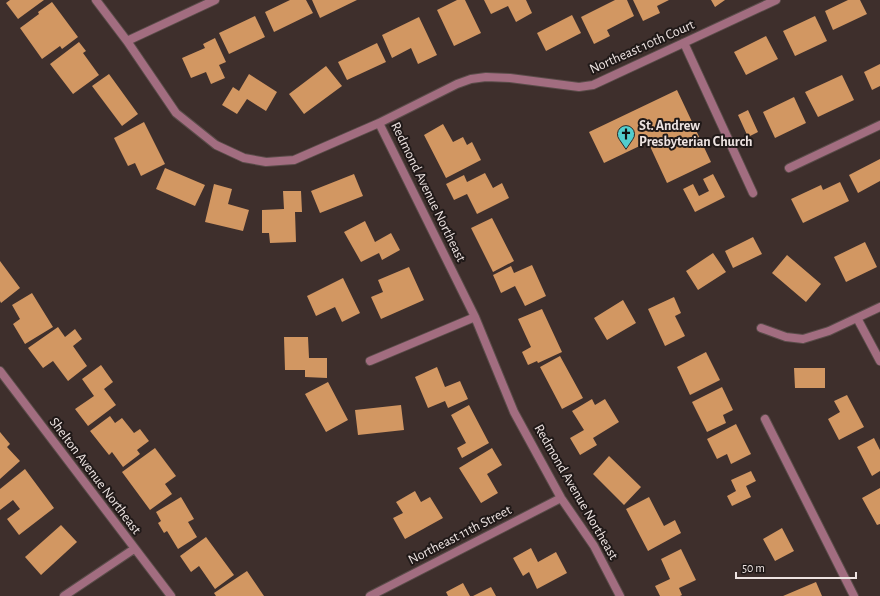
<svg xmlns="http://www.w3.org/2000/svg" width="880" height="596" viewBox="0 0 880 596" font-family="'Alegreya Sans',sans-serif">
<style>
.building{fill:#d29762}
.lines{fill:none;stroke-linecap:round;stroke-linejoin:round}
.service-casing{stroke:#5a4c49;stroke-width:10}
.minor-casing{stroke:#5a4c49;stroke-width:10}
.service{stroke:#a26d80;stroke-width:8}
.minor{stroke:#a26d80;stroke-width:8}
.labels{text-anchor:middle;dominant-baseline:central;stroke-width:4;stroke-linejoin:round;paint-order:stroke}
.street-label{font-size:14px;fill:#eee4e2;stroke:#201918}
.poi-label{font-size:14px;font-weight:bold;fill:#eee4e2;stroke:#201918;text-anchor:start}
</style>
<rect width="100%" height="100%" fill="#3e2f2c"/>
<path class="building" d="M10,0h34l-26,19 -12,-16z
M290,0h16l7,13 -39,19 -9,-20z
M312,0h45l-37,18z
M457,0h8l16,33 -27,13 -17,-36z
M484,0h42l6,13 -16,9 -8,-16 -17,8z
M615,0h12l7,16 -27,14 3,6 -16,8 -13,-27z
M633,0h36l-12,6 3,7 -17,8z
M711,0h14l-10,7z
M848,0h12l7,14 -34,16 -8,-19z
M52,2l26,35 -16,12 -2,-3 -18,13 -22,-31 19,-14 -1,-2z
M572,15l9,18 -35,18 -9,-18z
M255,16l10,21 -36,17 -10,-21z
M815,16l12,25 -32,15 -12,-25z
M419,17l18,38 -19,9 -7,-16 -19,10 -10,-23z
M766,36l12,23 -32,16 -12,-23z
M215,38l11,24 -7,3 6,13 -14,6 -5,-12 -15,6 -9,-20 23,-10 -2,-4z
M79,42l7,9 -3,2 16,22 -26,19 -23,-30z
M377,43l9,19 -39,18 -9,-18z
M880,64v22l-8,4 -8,-18z
M326,66l16,20 -38,28 -15,-20z
M109,74l29,40 -16,12 -30,-40z
M249,74l28,18 -11,19 -19,-12 -10,15 -15,-9 11,-18 6,4z
M842,75l12,25 -36,17 -13,-25z
M677,90l34,72 -44,21 -19,-41 -44,21 -15,-31z
M794,97l12,26 -31,15 -12,-26z
M748,110l10,22 -10,5 -10,-22z
M144,122l21,42 -24,12 -6,-13 -7,3 -14,-28z
M443,124l10,18 10,-5 4,8 5,-3 9,18 -35,18 -22,-43z
M880,159v22l-22,12 -9,-18z
M165,168l40,17 -10,21 -39,-17z
M485,173l8,15 9,-5 7,15 -32,16 -10,-20 -13,6 -8,-16 18,-9 3,7z
M354,174l9,22 -43,17 -9,-22z
M713,174l12,23 -30,15 -12,-23 10,-5 6,12 10,-5 -6,-12z
M840,182l9,19 -46,22 -12,-24 30,-14 2,5z
M214,184l18,5 -4,15 21,6 -6,21 -38,-9z
M283,191h18l1,21h-7l1,30 -26,1 -1,-10h-7v-23l22,-1z
M492,218l22,43 -21,11 -22,-44z
M365,221l10,21 16,-9 9,17 -18,10 -3,-7 -18,9 -17,-30z
M753,237l9,17 -29,14 -8,-17z
M865,242l12,25 -31,15 -12,-25z
M713,253l13,19 -28,18 -12,-19z
M787,255l34,29 -15,18 -34,-29z
M0,261l20,27 -19,15 -1,-2z
M532,265l14,31 -21,10 -10,-20 -14,7 -8,-18 18,-9 3,7z
M409,267l15,33 -43,19 -10,-22 12,-5 -5,-12z
M343,278l17,35 -18,9 -7,-15 -19,9 -9,-20z
M32,293l21,34 -28,17 -12,-20 7,-5 -8,-14z
M674,297l7,16 -6,3 10,20 -20,10 -17,-37z
M623,300l13,23 -29,17 -13,-22z
M542,309l20,43 -24,11 -1,-2 -9,4 -6,-13 9,-5 -13,-28z
M58,327l7,10 10,-8 7,10 -9,7 14,20 -19,15 -15,-20 -10,7 -15,-20z
M284,337h24l1,21h18v20l-22,-1v-7h-20z
M706,352l14,28 -30,15 -13,-28z
M560,356l23,42 -21,11 -22,-42z
M101,365l12,17 -9,7 12,16 -28,21 -13,-17 19,-13 -12,-17z
M437,367l8,20 15,-6 8,18 -20,9 -3,-7 -17,7 -13,-31z
M794,368h31v20h-30z
M328,382l20,38 -22,12 -21,-38z
M722,387l11,23 -10,5 3,8 -19,9 -15,-30z
M847,395l17,32 -25,13 -11,-21 12,-7 -6,-11z
M592,399l3,6 10,-6 14,23 -26,16 4,7 -17,10 -10,-17 14,-8 -12,-19z
M401,405l3,25 -46,5 -3,-25z
M469,405l20,38 -27,15 -5,-10 9,-5 -15,-28z
M110,416l5,7 7,-5 12,15 6,-4 9,12 -12,9 3,4 -17,13 -11,-15 -3,3 -19,-24z
M736,424l15,30 -20,10 -4,-10 -10,5 -10,-20z
M0,432l10,12 -3,3 13,14 -20,18z
M874,438l6,12v21l-8,5 -15,-29z
M155,448l21,28 -11,8 7,10 -22,16 -28,-38z
M492,448l10,17 -15,9 11,19 -17,10 -22,-35z
M609,456l32,31 -17,18 -31,-31z
M25,469l29,39 -35,27 -12,-16 13,-10 -7,-9 -13,10v-21z
M751,471l5,10 -10,5 5,11 -19,9 -5,-10 9,-5 -5,-11z
M880,488v36l-3,1 -15,-27z
M415,491l6,11 9,-5 13,21 -38,21 -12,-21 10,-5 -7,-11z
M181,497l13,22 -6,3 9,15 -19,12 -11,-18 -3,2 -6,-10 3,-2 -5,-9z
M649,497l15,29 11,-6 6,13 -33,18 -22,-42z
M61,525l16,17 -36,33 -16,-18z
M782,528l12,23 -19,10 -12,-22z
M206,537l28,38 -19,14 -16,-23 -8,6 -11,-16z
M531,548l7,14 18,-10 11,21 -30,16 -8,-17 -6,4 -10,-18z
M681,549l15,31 -17,8 3,7 -2,1h-20l-5,-10 15,-7 -9,-20z
M247,571l17,25h-48l-2,-3z
M816,582l6,14h-39z
M463,583l7,13h-22l-2,-4z
M491,587l5,9h-23z"/>
<g class="lines">
<g class="service-casing">
<path id="service" d="M684,43l69,150"/>
</g>
<g class="minor-casing">
<path id="minor" d="M96,0l31,41 49,72 40,32 28,13 22,4 28,-2 85,-37 96,194 39,95 47,86 33,48 26,50
M127,41l88,-41
M379,123l78,-39 14,-5 15,-2 24,1 69,9 14,-2 183,-85
M789,168l91,-43
M857,318l23,43
M761,328l25,9 17,2 26,-8 51,-24
M370,361l105,-44
M0,371l171,225
M765,419l89,177
M64,596l70,-47
M370,596l191,-98"/>
</g>
<use href="#service" class="service"/>
<use href="#minor" class="minor"/>
</g>
<defs>
<g id="church-pin" transform="scale(0.9)"><path d="M0 17L-7.5 6A9.5 9.5 0 1 1 7.5 6Z" fill="#52cdcd" stroke="#201918"/><path d="M-1.2-6h2.4v3.5h3.3v2.4h-3.3V6h-2.4V-.1h-3.3v-2.4h3.3Z" fill="#111"/></g>
</defs>
<g fill-rule="evenodd">
<use href="#church-pin" x="626" y="134"/>
</g>
<g class="labels">
<g class="street-label">
<text transform="translate(642 47) rotate(-24)">Northeast 10th Court</text>
<text transform="translate(428 192) rotate(64)">Redmond Avenue Northeast</text>
<text transform="translate(95 476) rotate(53)">Shelton Avenue Northeast</text>
<text transform="translate(576 492) rotate(60)">Redmond Avenue Northeast</text>
<text transform="translate(460 535) rotate(-27)">Northeast 11th Street</text>
</g>
<g class="poi-label">
<text x="639" y="126">St. Andrew<tspan x="639" dy="16">Presbyterian Church</tspan></text>
</g>
</g>
<path d="M736 572v6h120v-6" fill="none" stroke="#eee4e2" stroke-width="2"/>
<text x="742" y="572" font-size="12" fill="#eee4e2" stroke="#201918" stroke-width="3" paint-order="stroke">50 m</text>
</svg>
